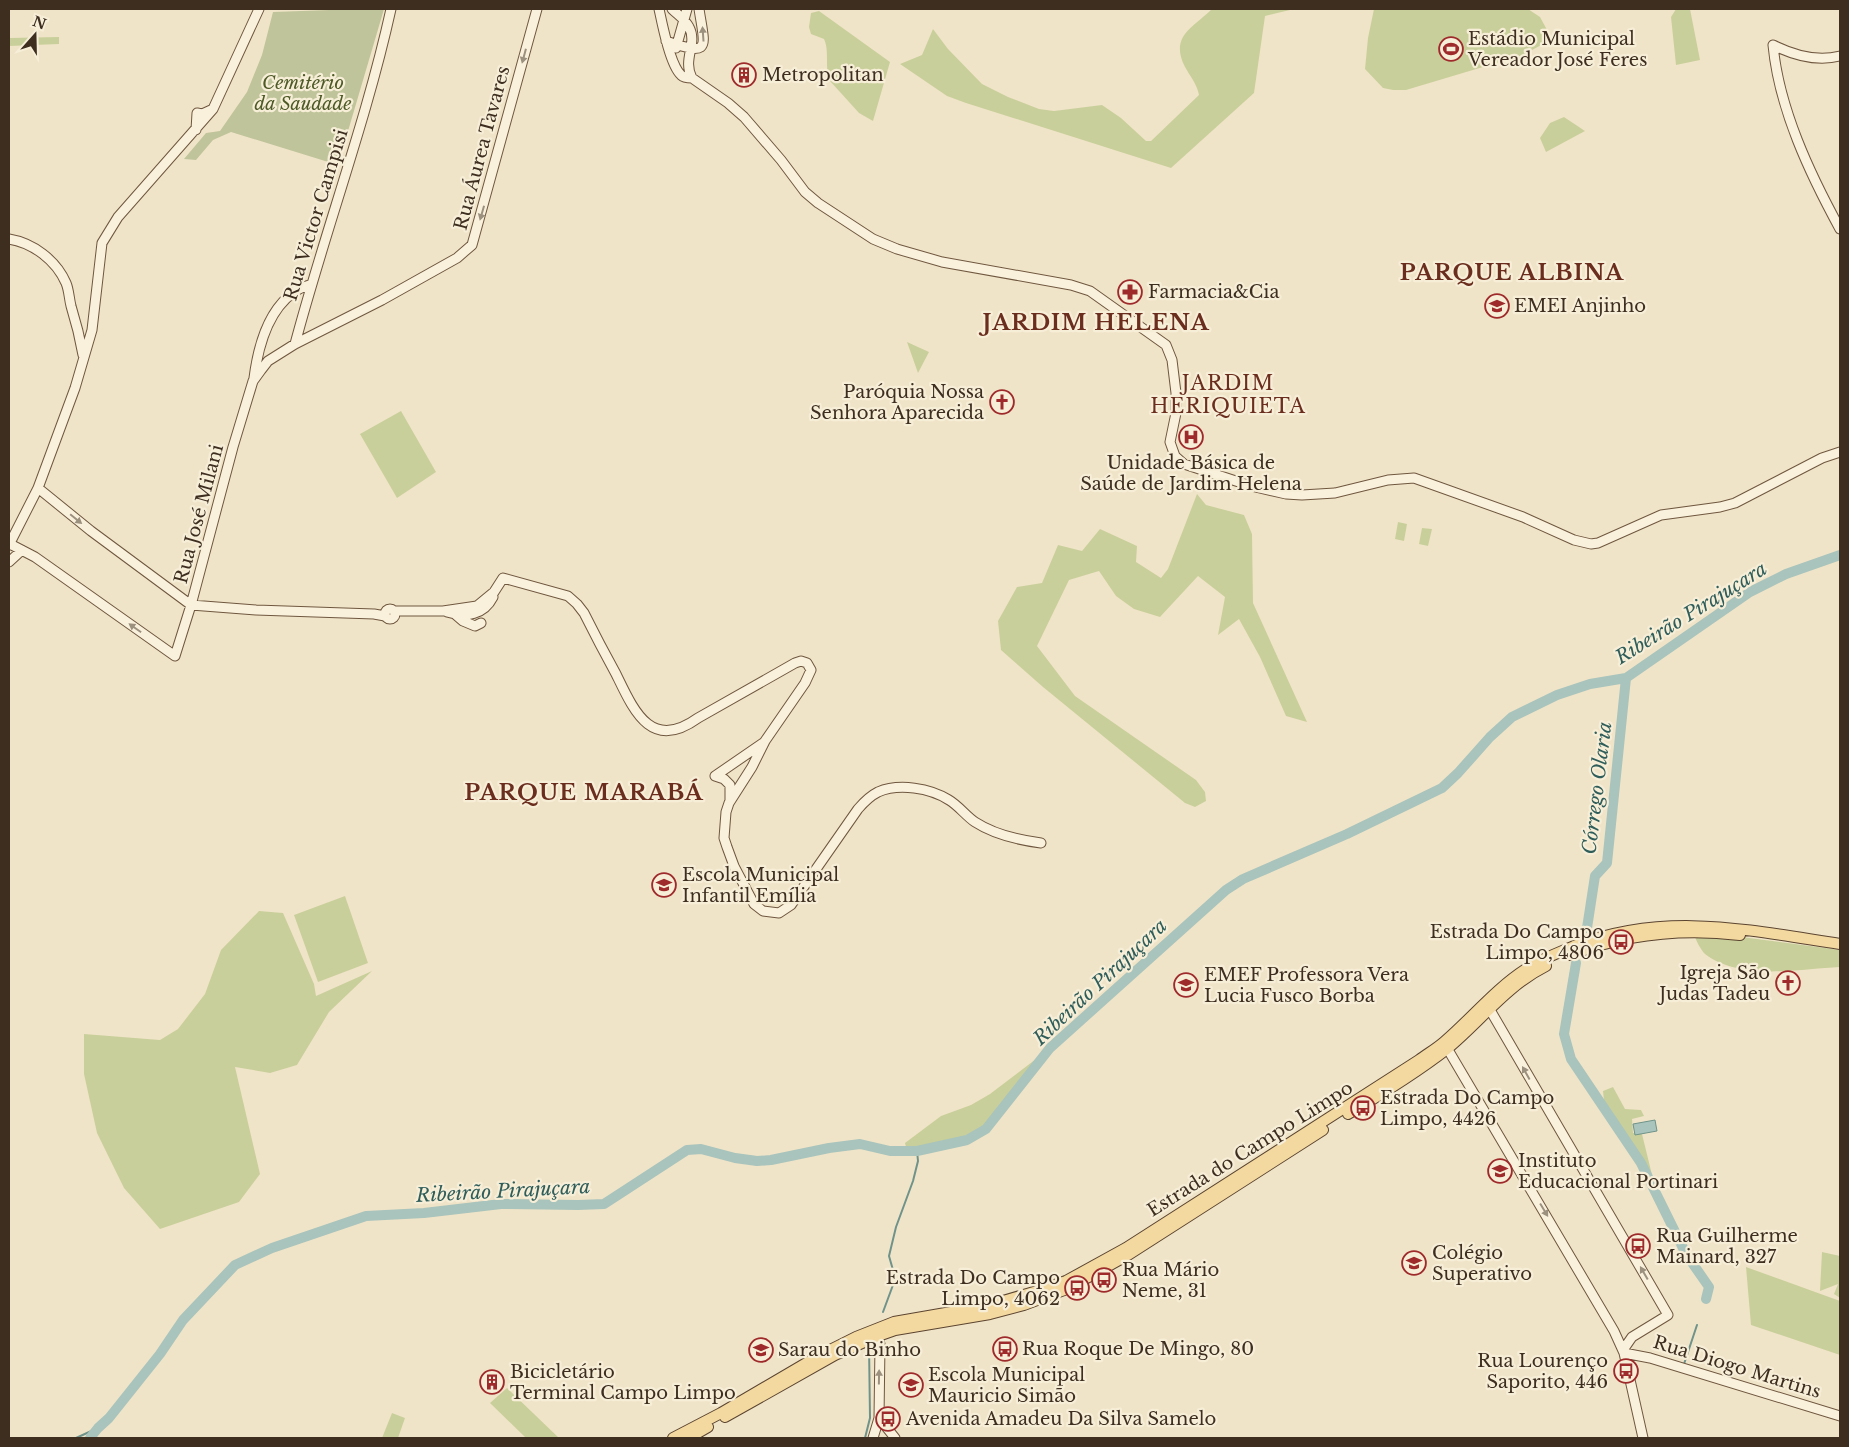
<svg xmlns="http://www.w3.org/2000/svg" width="1849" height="1447" viewBox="0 0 1849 1447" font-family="'Libre Baskerville',serif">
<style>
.green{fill:#c9cf9b}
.cemetery{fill:#bfc49a}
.water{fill:#a9c4bc;stroke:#6f938a}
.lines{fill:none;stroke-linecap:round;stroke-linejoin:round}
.stream{stroke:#6f938a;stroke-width:2}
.river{stroke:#a9c4bc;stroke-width:10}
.secondary-casing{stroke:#6f573f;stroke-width:11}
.primary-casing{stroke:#5b4430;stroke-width:12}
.secondary{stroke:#faf1dc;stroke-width:9}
.primary{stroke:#f3d9a0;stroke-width:10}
.oneway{fill:#9c907e}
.labels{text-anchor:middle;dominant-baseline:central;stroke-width:4.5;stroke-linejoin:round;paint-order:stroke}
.poi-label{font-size:18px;fill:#3d2e20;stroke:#f7eed8;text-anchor:start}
.park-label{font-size:18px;font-style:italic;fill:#4d5a26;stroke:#f7eed8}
.street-label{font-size:18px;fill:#3d2e20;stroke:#f7eed8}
.water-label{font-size:19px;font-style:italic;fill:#2f5d5a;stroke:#f7eed8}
.quarter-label{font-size:20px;letter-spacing:1px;fill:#6b2e1e;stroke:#f7eed8}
.district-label{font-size:22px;font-weight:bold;letter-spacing:1px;fill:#6b2e1e;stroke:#f7eed8}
</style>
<rect width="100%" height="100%" fill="#f0e4c8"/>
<path class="green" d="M1212,9h82l-29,7 -11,77 -83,75 -205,-65 -19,-7 -47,-32 22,-9 11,-26 15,20 34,35 26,13 31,12 15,2 48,-6 19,13 25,23h5l48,-46c-2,-11 -9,-19 -14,-28 -16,-31 9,-40 27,-58z
M1374,9h154l12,8 12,22 -29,16 -117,35h-13l-10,-2 -18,-19 3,-31z
M1676,9h14l10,51 -24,5 -5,-48z
M819,11l71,51 -17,59 -14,-8 -29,-32c-6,-13 0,-29 -6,-42l-13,-5 -2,-7 2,-14z
M59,37v7l-50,2v-8z
M1564,117l21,14 -39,21 -6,-14 10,-15z
M907,342l22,10 -11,21z
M401,411l35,61 -39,26 -37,-64z
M1197,494l9,11 38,10 8,19 1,69 54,119 -21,-6 -26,-59 -21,-38 -21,16 7,-38 -27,-21 -38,41 -26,-8 -18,-13 -17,-25 -30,9 -32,66 38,50 121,84 9,12 1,9 -11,6 -10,-4 -142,-116 -42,-37 -3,-29 19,-34 25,-4 16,-38 24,6 18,-22 37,17 -1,16 25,16 7,-9z
M1398,522l9,2 -3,17 -9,-2z
M1422,528l10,1 -4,17 -9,-2z
M345,896l23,67 -50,19 -24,-67z
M259,911l24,2 31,71 2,12 56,-25 -43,41 -32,53 -27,8 -35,-6 25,107 -21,28 -79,27 -36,-41 -27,-55 -13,-59v-40l76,6 18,-11 27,-35 16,-44z
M1703,932l137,18v17c-41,2 -100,14 -135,-13 -5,-5 -9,-14 -11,-20z
M1036,1059l-28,43 -27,26 -23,14 -51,9 -2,-8 36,-27 30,-11 19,-11z
M1613,1087l12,22 16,1 3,6 -12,3 1,14 9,1 13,53 -12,-14 -39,-72 -1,-10z
M1822,1252l18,4v42l-6,-4 4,-10 -18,7z
M1746,1267l94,34v54l-89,-30z
M507,1388l52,50h-33l-36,-35z
M392,1413l13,5 -7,20h-16z"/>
<path class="cemetery" d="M358,9h26l-46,156 -107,-33 -18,8 -17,20 -12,-1 22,-26 14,-2 27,-39 15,-37 11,-43z"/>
<path class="water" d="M1655,1120l2,11 -22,4 -2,-11z"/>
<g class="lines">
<path class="stream" d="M883,1312l10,-27v-15l-4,-14 7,-29 17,-46 5,-20 -1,-10
M1684,1364l13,-39
M76,1438l22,-10
M865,1438l5,-20 -1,-74"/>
<path class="river" d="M1587,928l8,-52 12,-13 19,-185
M1576,963l-12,71 7,25 70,104 45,91 23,33 -3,12
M90,1438l8,-10 11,-10 51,-64 23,-34 52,-55 37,-17 94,-32 58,-3 77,-9 77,1 26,-1 83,-54 14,-1 34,9 22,3 14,-1 58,-12 31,-4 30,7h27l50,-11 19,-11 64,-81 176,-158 17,-11 104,-45 95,-46 16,-15 32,-36 22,-20 45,-22 33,-11 36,-6 124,-86 36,-18 54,-19"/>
<g class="secondary-casing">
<path id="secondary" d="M659,9c3,14 11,56 22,66 3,3 7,3 11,3l36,25 16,14 37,43 24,32 13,11 55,36 24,10 45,13 129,23 19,6 76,54 6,15 4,33v20l-6,29 5,14 9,8 67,22 35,8 16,1 33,-2 53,-13 26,-2 109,39 51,23 17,4 7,-1 63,-28 59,-8 15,-4 87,-45 18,-6
M672,9c6,6 13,10 17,18 9,17 -7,32 3,51
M666,41c46,16 39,7 33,-32
M1773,45c6,64 37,129 67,184
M1773,45c22,11 44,17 67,11
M676,48l11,-39
M196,130l1,-17 5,1 11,-5
M9,239c24,4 47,21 57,44 3,7 3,15 5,23 5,16 9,32 12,49
M295,344c30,-113 71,-222 96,-335
M254,378c4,-31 13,-67 40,-86 5,-4 12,-6 18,-8
M38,488l53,43 100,74 65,5 118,4 11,2
M10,544l25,13 140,99 16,-51 42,-158 20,-66 8,-11 7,-9 27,-17 87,-44 75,-42 15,-13 65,-236
M9,545l29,-57 37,-100 17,-58 10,-87 16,-26 95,-108 46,-100
M9,562l13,-12
M385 614a5 5 0 1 1 10 0a5 5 0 1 1-10 0Z
M394,611h49l34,-5 17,-14 9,-14 65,18 9,8 7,9c10,20 21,41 32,61 18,37 35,78 82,44l97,-55 6,-2 6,2 4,7 -6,13 -40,58 -13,26 -23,36 -3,9 -2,26 3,9 7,19 20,38 9,7 16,2 12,-8 67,-96c6,-7 12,-13 20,-17 21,-9 52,-4 71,8 10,6 17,16 26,22 20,13 43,18 66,21
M447,612c19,6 37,3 46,-15
M456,615l7,6 12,5 6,-3
M715,776l48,-33
M715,776l9,3 6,6v15
M1486,1003l182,312 -36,22 -9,13
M1447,1048l167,283 10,22 19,85
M1624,1353l26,5 190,58
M879,1418l16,20
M873,1438l6,-20 1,-74 -5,-14"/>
</g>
<g class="primary-casing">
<path id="primary" d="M1570,955c55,-21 112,-27 170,-20
M1348,1114c34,-20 68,-41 99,-65 34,-28 59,-63 99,-83
M725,1417l110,-62 43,-19 17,-6 95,-16 34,-9 43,-16 61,-34 195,-125
M673,1438l48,-25 99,-58 36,-18 38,-15 92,-16 58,-17 22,-8 60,-33 293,-188c8,-6 17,-11 25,-18 28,-24 51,-53 82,-73 15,-10 32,-16 48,-23 92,-35 173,-16 266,-2
M689,1438l19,-11"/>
</g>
<use href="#secondary" class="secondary"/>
<use href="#primary" class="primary"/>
</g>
<defs><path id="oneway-solid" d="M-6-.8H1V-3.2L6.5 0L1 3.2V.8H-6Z" transform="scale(1.25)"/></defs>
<g class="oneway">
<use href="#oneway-solid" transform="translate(703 34) rotate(-94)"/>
<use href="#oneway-solid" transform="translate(524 56) rotate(105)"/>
<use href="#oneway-solid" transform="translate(482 213) rotate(106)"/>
<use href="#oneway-solid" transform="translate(76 519) rotate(39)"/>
<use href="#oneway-solid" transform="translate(135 628) rotate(-145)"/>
<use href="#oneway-solid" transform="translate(1526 1073) rotate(-119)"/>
<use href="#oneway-solid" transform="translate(1544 1210) rotate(59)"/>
<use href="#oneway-solid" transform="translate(1644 1273) rotate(-120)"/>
<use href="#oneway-solid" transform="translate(879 1377) rotate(-89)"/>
</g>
<defs>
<g id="stadium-ring" transform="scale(1.25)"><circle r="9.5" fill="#f7eed8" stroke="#9e2a2b" stroke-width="1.5"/><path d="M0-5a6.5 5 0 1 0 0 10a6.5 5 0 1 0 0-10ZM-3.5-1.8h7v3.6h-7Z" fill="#9e2a2b"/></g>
<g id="building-ring" transform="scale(1.25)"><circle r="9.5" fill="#f7eed8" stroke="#9e2a2b" stroke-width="1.5"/><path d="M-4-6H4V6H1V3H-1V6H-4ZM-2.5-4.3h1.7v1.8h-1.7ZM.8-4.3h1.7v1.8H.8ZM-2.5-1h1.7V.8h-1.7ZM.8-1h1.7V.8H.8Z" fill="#9e2a2b"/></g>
<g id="pharmacy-ring" transform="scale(1.25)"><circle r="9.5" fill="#f7eed8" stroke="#9e2a2b" stroke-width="1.5"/><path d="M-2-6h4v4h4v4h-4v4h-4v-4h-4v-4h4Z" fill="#9e2a2b"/></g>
<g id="school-ring" transform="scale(1.25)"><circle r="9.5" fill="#f7eed8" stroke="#9e2a2b" stroke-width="1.5"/><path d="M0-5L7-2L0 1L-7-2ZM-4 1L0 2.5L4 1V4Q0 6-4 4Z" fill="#9e2a2b"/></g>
<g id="church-ring" transform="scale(1.25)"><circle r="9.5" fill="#f7eed8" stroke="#9e2a2b" stroke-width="1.5"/><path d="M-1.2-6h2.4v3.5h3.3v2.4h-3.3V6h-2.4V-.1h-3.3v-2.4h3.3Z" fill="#9e2a2b"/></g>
<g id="hospital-ring" transform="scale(1.25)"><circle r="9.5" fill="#f7eed8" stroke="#9e2a2b" stroke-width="1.5"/><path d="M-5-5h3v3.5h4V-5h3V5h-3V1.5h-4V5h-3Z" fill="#9e2a2b"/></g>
<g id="bus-ring" transform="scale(1.25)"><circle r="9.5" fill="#f7eed8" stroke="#9e2a2b" stroke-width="1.5"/><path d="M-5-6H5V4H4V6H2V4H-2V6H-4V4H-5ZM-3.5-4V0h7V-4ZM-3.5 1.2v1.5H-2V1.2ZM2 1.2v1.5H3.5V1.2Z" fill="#9e2a2b"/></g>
<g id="university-ring" transform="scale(1.25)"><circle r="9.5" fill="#f7eed8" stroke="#9e2a2b" stroke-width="1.5"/><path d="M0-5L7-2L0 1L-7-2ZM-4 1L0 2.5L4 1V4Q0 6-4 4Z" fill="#9e2a2b"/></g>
</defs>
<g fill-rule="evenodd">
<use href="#stadium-ring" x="1451" y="49"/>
<use href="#building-ring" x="744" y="75"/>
<use href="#pharmacy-ring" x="1130" y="292"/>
<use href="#school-ring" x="1497" y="306"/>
<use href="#church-ring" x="1002" y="402"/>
<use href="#hospital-ring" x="1191" y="437"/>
<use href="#school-ring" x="664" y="885"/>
<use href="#bus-ring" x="1621" y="942"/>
<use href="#church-ring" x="1788" y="983"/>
<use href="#school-ring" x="1186" y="985"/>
<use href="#bus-ring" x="1363" y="1108"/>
<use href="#school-ring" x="1500" y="1171"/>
<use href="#bus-ring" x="1638" y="1246"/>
<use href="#school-ring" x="1414" y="1263"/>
<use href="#bus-ring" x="1104" y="1280"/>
<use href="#bus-ring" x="1077" y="1288"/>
<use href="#bus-ring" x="1005" y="1349"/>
<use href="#university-ring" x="761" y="1350"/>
<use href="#bus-ring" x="1626" y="1371"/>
<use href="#building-ring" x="492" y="1382"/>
<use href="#school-ring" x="911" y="1385"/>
<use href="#bus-ring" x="888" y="1419"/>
</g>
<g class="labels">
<g class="poi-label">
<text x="1468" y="39">Estádio Municipal<tspan x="1468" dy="21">Vereador José Feres</tspan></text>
<text x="762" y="75">Metropolitan</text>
<text x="1148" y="292">Farmacia&amp;Cia</text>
<text x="1514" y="306">EMEI Anjinho</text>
<text x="984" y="392" text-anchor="end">Paróquia Nossa<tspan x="984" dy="21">Senhora Aparecida</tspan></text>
<text x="1191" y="463" text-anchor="middle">Unidade Básica de<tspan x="1191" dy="21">Saúde de Jardim Helena</tspan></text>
<text x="682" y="875">Escola Municipal<tspan x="682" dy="21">Infantil Emília</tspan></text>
<text x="1604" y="932" text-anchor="end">Estrada Do Campo<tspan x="1604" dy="21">Limpo, 4806</tspan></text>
<text x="1770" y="973" text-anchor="end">Igreja São<tspan x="1770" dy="21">Judas Tadeu</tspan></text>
<text x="1204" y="975">EMEF Professora Vera<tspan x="1204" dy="21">Lucia Fusco Borba</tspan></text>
<text x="1380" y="1098">Estrada Do Campo<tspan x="1380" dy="21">Limpo, 4426</tspan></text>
<text x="1518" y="1161">Instituto<tspan x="1518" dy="21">Educacional Portinari</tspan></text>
<text x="1656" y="1236">Rua Guilherme<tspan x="1656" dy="21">Mainard, 327</tspan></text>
<text x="1432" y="1253">Colégio<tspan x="1432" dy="21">Superativo</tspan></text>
<text x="1122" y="1270">Rua Mário<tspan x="1122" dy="21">Neme, 31</tspan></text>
<text x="1060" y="1278" text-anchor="end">Estrada Do Campo<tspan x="1060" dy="21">Limpo, 4062</tspan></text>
<text x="1022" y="1349">Rua Roque De Mingo, 80</text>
<text x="778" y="1350">Sarau do Binho</text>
<text x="1608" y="1361" text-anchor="end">Rua Lourenço<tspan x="1608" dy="21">Saporito, 446</tspan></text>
<text x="510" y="1372">Bicicletário<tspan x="510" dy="21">Terminal Campo Limpo</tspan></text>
<text x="928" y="1375">Escola Municipal<tspan x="928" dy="21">Mauricio Simão</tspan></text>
<text x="906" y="1419">Avenida Amadeu Da Silva Samelo</text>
</g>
<g class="park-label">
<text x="303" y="83">Cemitério<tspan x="303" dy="21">da Saudade</tspan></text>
</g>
<g class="street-label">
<text transform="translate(482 148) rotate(-75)">Rua Áurea Tavares</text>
<text transform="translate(316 215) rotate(-73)">Rua Victor Campisi</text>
<text transform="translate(199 514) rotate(-75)">Rua José Milani</text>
<text transform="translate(1250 1149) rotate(-32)">Estrada do Campo Limpo</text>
<text transform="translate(1737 1367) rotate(17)">Rua Diogo Martins</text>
</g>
<g class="water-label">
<text transform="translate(1691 613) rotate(-32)">Ribeirão Pirajuçara</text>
<text transform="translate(1597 788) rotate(-83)">Córrego Olaria</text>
<text transform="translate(1100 982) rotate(-43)">Ribeirão Pirajuçara</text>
<text transform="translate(503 1191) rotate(-3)">Ribeirão Pirajuçara</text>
</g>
<g class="quarter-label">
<text x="1228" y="383">JARDIM<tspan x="1228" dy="23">HERIQUIETA</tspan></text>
</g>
<g class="district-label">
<text x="1512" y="272">PARQUE ALBINA</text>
<text x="1096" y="322">JARDIM HELENA</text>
<text x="584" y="792">PARQUE MARABÁ</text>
</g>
</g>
<rect width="1849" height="1447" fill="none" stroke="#3d2e20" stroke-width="20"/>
<g transform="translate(35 35) rotate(20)" stroke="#f7eed8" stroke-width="4" paint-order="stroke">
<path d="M0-4L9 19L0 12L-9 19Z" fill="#3d2e20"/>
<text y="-8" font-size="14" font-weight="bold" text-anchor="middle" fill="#3d2e20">N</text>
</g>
</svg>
